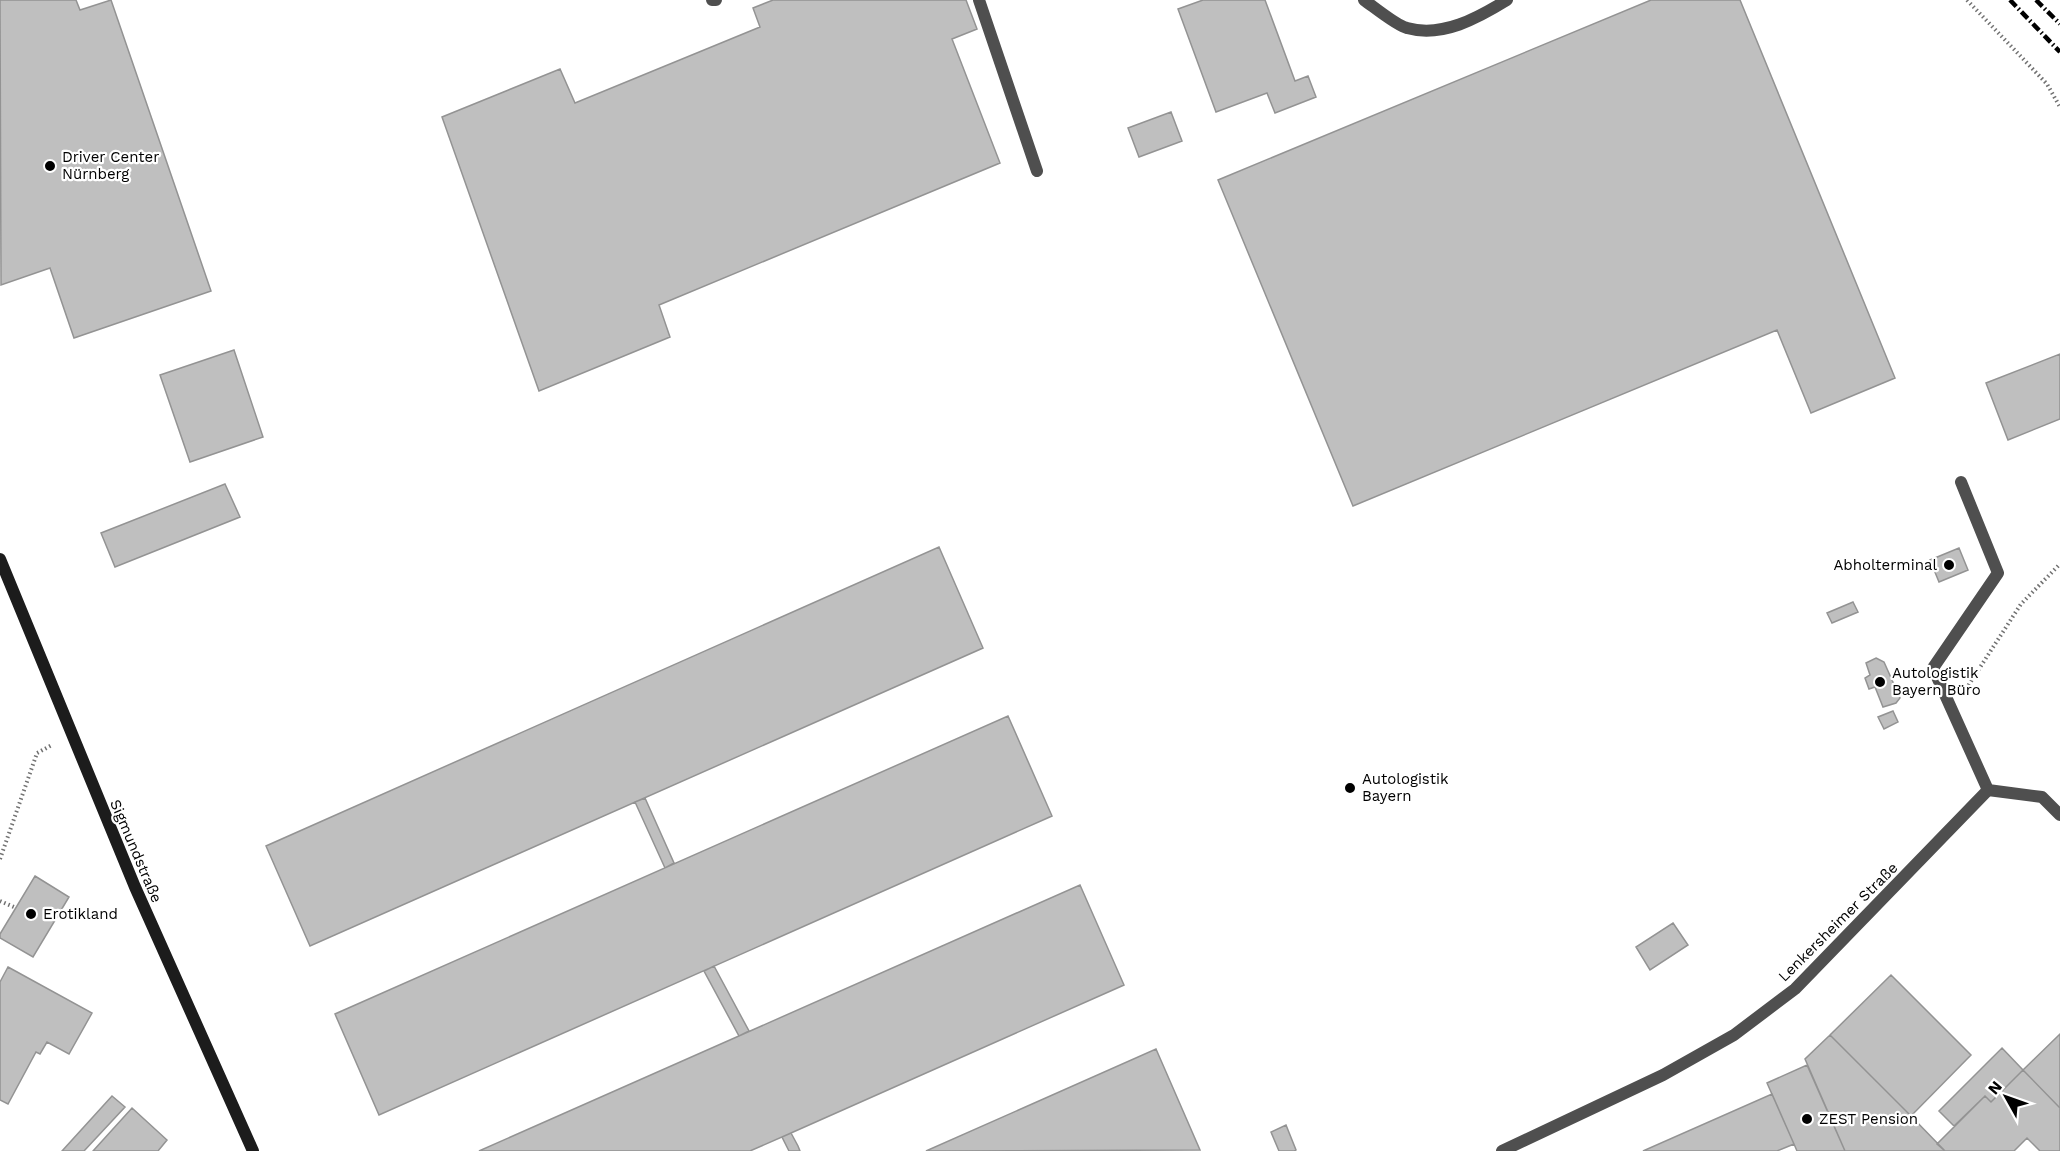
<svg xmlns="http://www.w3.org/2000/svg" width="2060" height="1151" viewBox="0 0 2060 1151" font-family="'Work Sans',sans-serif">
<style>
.building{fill:#bfbfbf;stroke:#939393;stroke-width:1.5}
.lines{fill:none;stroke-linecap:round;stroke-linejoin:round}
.path{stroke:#717171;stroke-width:4;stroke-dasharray:1.5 3;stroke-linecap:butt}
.service{stroke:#4f4f4f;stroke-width:12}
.minor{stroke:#4f4f4f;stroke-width:12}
.secondary{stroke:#1c1c1c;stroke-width:12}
.rail{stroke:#000;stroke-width:4.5;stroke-dasharray:9 3 1.5 3;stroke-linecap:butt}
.poi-dot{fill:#000;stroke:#fff;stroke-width:2}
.labels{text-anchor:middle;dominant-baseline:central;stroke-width:4.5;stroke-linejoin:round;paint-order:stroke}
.poi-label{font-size:15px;fill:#000;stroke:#fff;text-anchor:start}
.street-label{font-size:15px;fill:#000;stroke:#fff}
</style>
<rect width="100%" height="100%" fill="#fff"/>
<path class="building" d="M0,0h76l4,10 31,-10 100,291 -137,47 -24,-70 -49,17z
M773,0h193l11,29 -25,10 48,124 -341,142 11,32 -131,54 -97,-274 118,-48 15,34 185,-76 -7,-19z
M1203,0h62l30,81 13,-5 8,21 -41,16 -8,-20 -51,19 -38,-103z
M1651,0h89l155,378 -84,35 -34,-83 -424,176 -135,-326z
M1171,112l11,29 -43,16 -11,-29z
M234,350l29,87 -73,25 -30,-87z
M2060,354v65l-52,21 -22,-57z
M225,484l15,33 -125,50 -14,-34z
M939,547l44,101 -673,298 -44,-100z
M1959,548l9,22 -29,12 -9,-22z
M1853,602l5,10 -26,11 -5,-10z
M1876,658l8,4 16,36 -4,5 -13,4 -8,-20 -6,2 -4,-11 5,-3 -4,-12z
M1893,711l5,11 -14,7 -6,-12z
M1008,716l44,100 -673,299 -44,-101z
M645,798l29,65 -9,5 -30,-66z
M35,876l34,21 -36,60 -33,-19v-4z
M1080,885l44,100 -333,148 -41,18h-271z
M1673,923l15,22 -38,25 -14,-23z
M714,966l35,65 -10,5 -35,-65z
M8,967l84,46 -23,41 -22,-12 -7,12 -4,-2 -28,52 -8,-4v-118z
M1891,975l80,80 -60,61 -81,-81z
M2060,1034v74l-37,-38z
M1830,1035l81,81 34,35h-100l-40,-92z
M2002,1048l21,22 -32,32 -6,-6 -31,30 -15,-15z
M1156,1049l44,101 -274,1z
M1807,1065l38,86h-48l-3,-7 -27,-61z
M2023,1070l37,38v43h-20l-13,-13 -13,13h-69l-8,-7 48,-48 6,6z
M1772,1094l22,50 -17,7h-134z
M112,1096l13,11 -41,44h-22z
M132,1108l35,32 -9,11h-65z
M1286,1125l10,25 -2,1h-15l-8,-19z
M791,1133l7,13 2,5h-11l-7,-14z"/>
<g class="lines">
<path class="path" d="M1967,0l80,84 13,23
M1966,689l55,-85 39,-40
M0,859l37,-106 15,-8
M0,901l14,6"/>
<path class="service" d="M712,0h4
M979,0l58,171
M1364,0c10,7 33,26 43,28 35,10 71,-10 100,-28
M1961,482l37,91 -65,95 55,122 54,7 18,18"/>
<path class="minor" d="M1502,1151l161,-76 71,-40 61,-46 193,-199"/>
<path class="secondary" d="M0,559l135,328 118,264"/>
<path class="rail" d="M2010,0l50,52
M2036,0l24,24"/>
</g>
<g class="poi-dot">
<circle cx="50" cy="166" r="6"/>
<circle cx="1949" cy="565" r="6"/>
<circle cx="1880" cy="682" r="6"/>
<circle cx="1350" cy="788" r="6"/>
<circle cx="31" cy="914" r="6"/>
<circle cx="1807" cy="1119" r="6"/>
</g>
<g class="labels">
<g class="poi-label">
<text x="62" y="157">Driver Center<tspan x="62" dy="17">Nürnberg</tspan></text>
<text x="1937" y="565" text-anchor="end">Abholterminal</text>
<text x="1892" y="673">Autologistik<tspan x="1892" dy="17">Bayern Büro</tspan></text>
<text x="1362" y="779">Autologistik<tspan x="1362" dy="17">Bayern</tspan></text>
<text x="43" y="914">Erotikland</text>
<text x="1819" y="1119">ZEST Pension</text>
</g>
<g class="street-label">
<text transform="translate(136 851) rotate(67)">Sigmundstraße</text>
<text transform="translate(1838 922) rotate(-45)">Lenkersheimer Straße</text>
</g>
</g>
<g transform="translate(2006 1097) rotate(310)" stroke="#ffffff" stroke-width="4.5" paint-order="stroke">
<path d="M0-4.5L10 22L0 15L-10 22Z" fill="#000000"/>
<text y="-9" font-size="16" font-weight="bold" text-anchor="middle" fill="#000000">N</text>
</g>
</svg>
